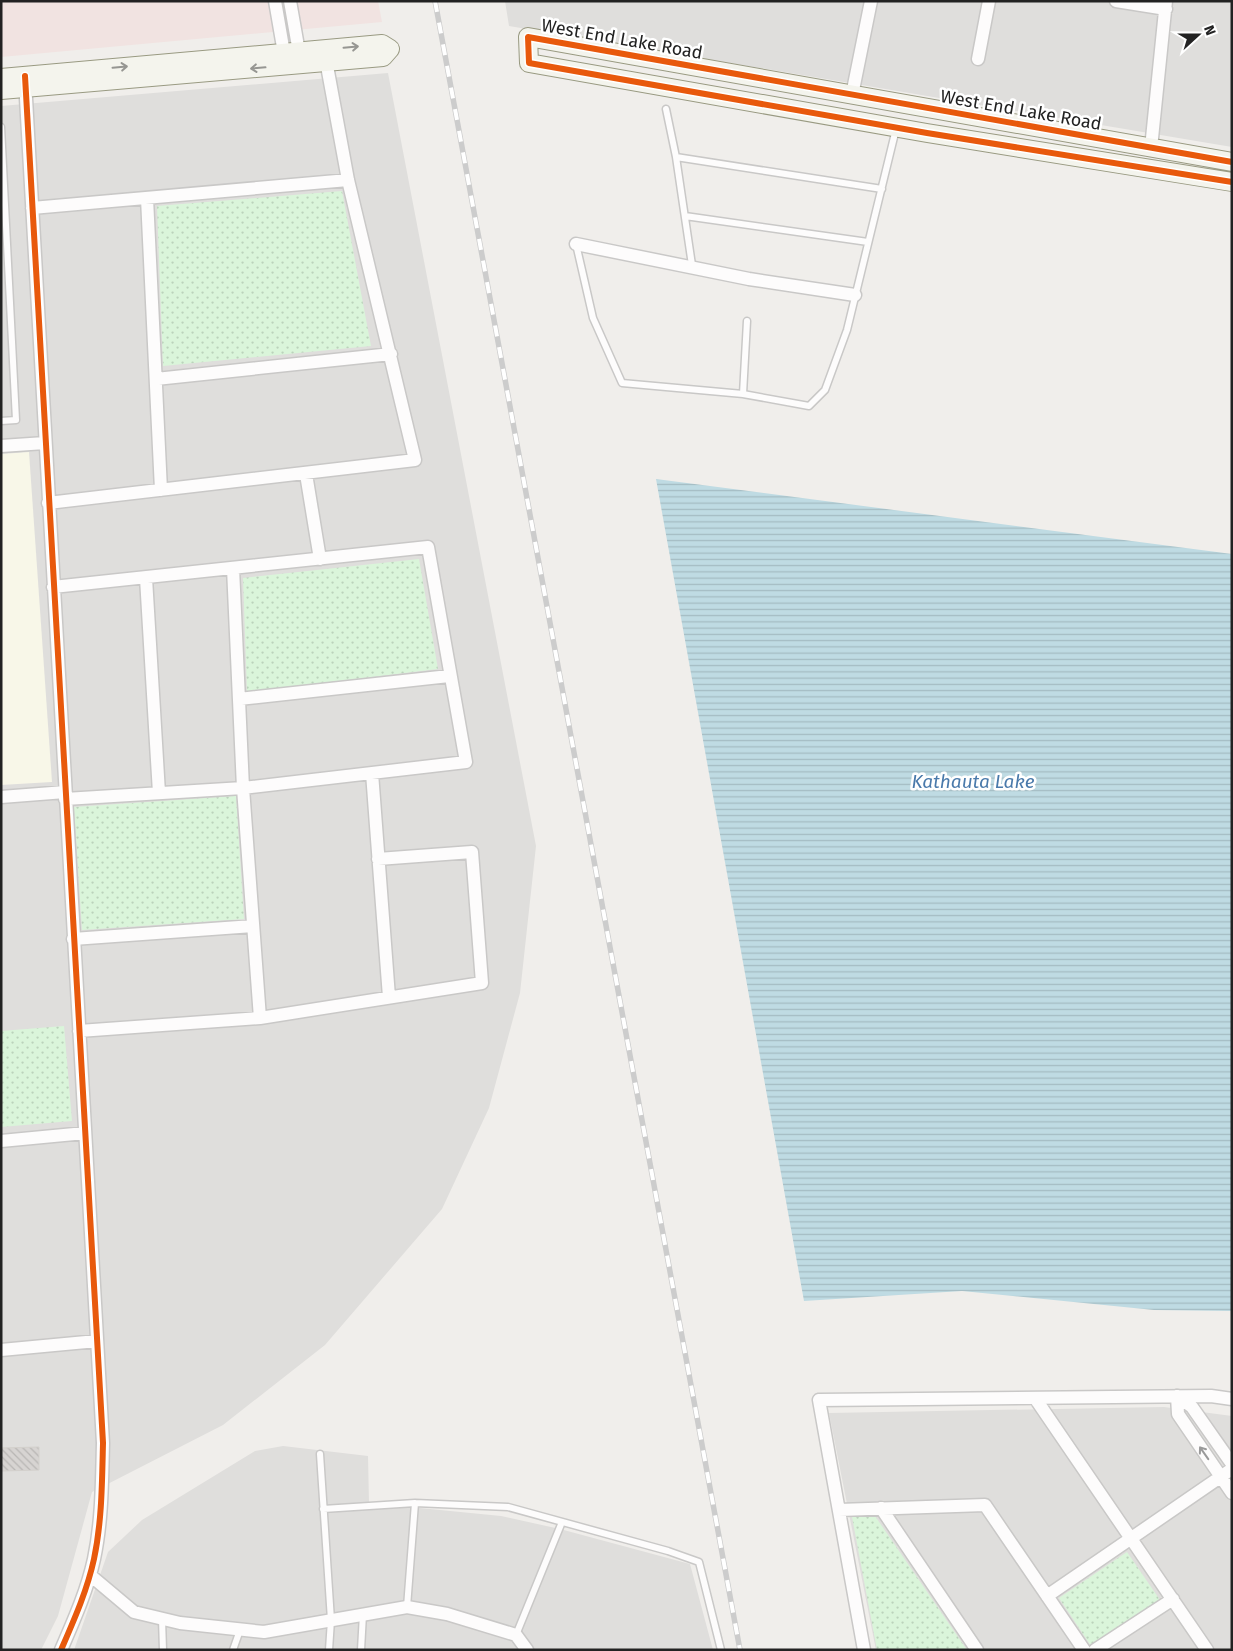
<svg xmlns="http://www.w3.org/2000/svg" width="1233" height="1651" viewBox="0 0 1233 1651" font-family="'Fira Sans',sans-serif">
<style>
.residential{fill:#dfdedc}
.commercial{fill:#f1e3e1}
.education{fill:#f8f7e8}
.park{fill:url(#park-dots)}
.water{fill:url(#water-rules)}
.building{fill:url(#building-back-hatch);stroke:#d3d0cc}
.lines{fill:none;stroke-linecap:round;stroke-linejoin:round}
.lane-casing{stroke:#c9c8c7;stroke-width:9}
.street-casing{stroke:#c9c8c7;stroke-width:15}
.secondary-casing{stroke:#999a82;stroke-width:20}
.lane{stroke:#fdfcfc;stroke-width:6}
.street{stroke:#fdfcfc;stroke-width:12}
.secondary{stroke:#f4f4ed;stroke-width:18}
.rail-casing{stroke:#ccc;stroke-width:5.5}
.rail{stroke:#fff;stroke-width:4;stroke-dasharray:11;stroke-linecap:butt}
.cycleway-casing{stroke:#fff;stroke-width:9}
.cycleway{stroke:#e8590c;stroke-width:6}
.oneway{stroke:#969692}
.oneway2{stroke:#9a9a9a}
.labels{text-anchor:middle;dominant-baseline:central;stroke-width:5;stroke-linejoin:round;paint-order:stroke}
.street-label{font-size:18px;fill:#222;stroke:#fff}
.water-label{font-size:19px;font-style:italic;fill:#4a7aab;stroke:#fff}
</style>
<defs>
<pattern id="park-dots" width="8" height="8" patternUnits="userSpaceOnUse" patternTransform="scale(1.25)"><rect width="8" height="8" fill="#daf5da"/><path d="M2 2h.1M6 6h.1" fill="none" stroke="#bbd2bb" stroke-width="1.8" stroke-linecap="round"/></pattern>
<pattern id="water-rules" width="6" height="5" patternUnits="userSpaceOnUse" patternTransform="scale(1.25)"><rect width="6" height="5" fill="#bfdbe3"/><path d="M0 2.5h6" fill="none" stroke="#a4bcc2"/></pattern>
<pattern id="building-back-hatch" width="6" height="6" patternUnits="userSpaceOnUse" patternTransform="scale(1.25)"><rect width="6" height="6" fill="#d7d4d2"/><path d="M-1 5l2 2M0 0l6 6M5-1l2 2" fill="none" stroke="#b8b6b4"/></pattern>
</defs>
<rect width="100%" height="100%" fill="#f0eeeb"/>
<path class="residential" d="M505,1h727v146l-723,-121z
M388,73l148,773 -16,147 -31,115 -47,101 -117,136 -102,80 -131,67 -34,124 -17,34h-40v-1544z
M1164,1407l68,9v234h-356l-47,-237z
M283,1446l85,10 1,47 132,13 59,13 130,35 23,86h-639l34,-98 34,-32 113,-69z"/>
<path class="commercial" d="M1,1h377l4,21 -381,35z"/>
<path class="education" d="M29,452l23,330 -51,3v-331z"/>
<path class="park" d="M342,191l29,155 -208,20 -6,-160z
M419,559l19,110 -191,23 -4,-114z
M236,796l8,123 -162,11 -8,-123z
M64,1026l8,95 -71,6v-96z
M875,1516l92,134h-90l-25,-133z
M1127,1552l33,48 -69,46 -32,-48z"/>
<path class="water" d="M656,479l576,75v757l-78,-1 -192,-19 -158,10z"/>
<path class="building" d="M39,1447v23l-38,1v-23z"/>
<g class="lines">
<g class="lane-casing">
<path id="lane" d="M666,109l10,48 16,108
M1,127l15,293 -15,1
M676,157l206,32
M685,216l183,26
M576,244l17,74 29,65 121,11 66,12 16,-16 22,-60 49,-201
M743,394l4,-73
M320,1454l11,166 -2,30
M323,1509l92,-6
M407,1607l8,-104 93,4 160,44 31,11 22,88
M162,1619l1,31
M516,1635l46,-113
M233,1650l7,-20
M361,1650l2,-36"/>
</g>
<g class="street-casing">
<path id="street" d="M275,1l9,52 4,6
M290,1l9,51 -3,6
M1116,1l50,8
M978,59l11,-58
M25,81l78,1362c-1,39 -1,78 -9,116 -7,32 -20,61 -33,91
M852,95l19,-94
M1151,148l15,-147
M147,198l14,292
M32,208l316,-28
M576,244l173,35 106,16
M156,379l235,-25
M1,446l44,-3
M306,474l14,85
M48,503l367,-43 -67,-280 -23,-125
M233,568l10,220 17,230
M146,578l13,215
M53,587l375,-40 38,215 -223,26 -178,11
M239,699l210,-23
M372,773l17,224
M1,797l64,-5
M73,939l180,-13
M79,1031l181,-13 222,-35 -10,-131 -94,7
M1,1141l84,-8
M1,1350l96,-9
M1177,1396l1,18 54,79
M1177,1396l15,11 40,57
M1035,1398l172,252
M881,1508l96,142
M839,1510l146,-5 99,145
M90,1575l44,37 46,11 84,9 143,-25 40,7 69,21 11,15
M1047,1596l185,-127
M864,1650l-45,-250 392,-4 21,3
M1095,1650l78,-51"/>
</g>
<g class="secondary-casing">
<path id="secondary" d="M1,78l381,-34 8,5 -7,8 -382,33
M1232,162l-704,-125 1,26 398,70 305,49"/>
</g>
<use href="#lane" class="lane"/>
<use href="#street" class="street"/>
<use href="#secondary" class="secondary"/>
<g class="rail-casing">
<path id="rail" d="M435,1l305,1649"/>
</g>
<use href="#rail" class="rail"/>
<g class="cycleway-casing">
<path id="cycleway" d="M25,76l78,1367c-1,39 -1,78 -9,116 -7,32 -20,61 -33,91
M1232,162l-704,-125 1,26 398,70 305,49"/>
</g>
<use href="#cycleway" class="cycleway"/>
</g>
<defs><path id="oneway-shaft" d="M-6 0H5M1.5-3L5.5 0L1.5 3" fill="none" stroke-width="1.6" stroke-linecap="round" stroke-linejoin="round" transform="scale(1.25)"/></defs>
<g class="oneway">
<use href="#oneway-shaft" transform="translate(351 47) rotate(-5)"/>
<use href="#oneway-shaft" transform="translate(120 67) rotate(-5)"/>
<use href="#oneway-shaft" transform="translate(258 68) rotate(175)"/>
</g>
<use class="oneway2" href="#oneway-shaft" transform="translate(1204 1453) rotate(-125)"/>
<g class="labels">
<g class="street-label">
<text transform="translate(622 39) rotate(10)">West End Lake Road</text>
<text transform="translate(1021 110) rotate(10)">West End Lake Road</text>
</g>
<g class="water-label">
<text x="973" y="781">Kathauta Lake</text>
</g>
</g>
<rect width="1233" height="1651" fill="none" stroke="#222222" stroke-width="5"/>
<g transform="translate(1198 35) rotate(69)" stroke="#ffffff" stroke-width="4" paint-order="stroke">
<path d="M0-4L9 19L0 12L-9 19Z" fill="#222222"/>
<text y="-8" font-size="14" font-weight="bold" text-anchor="middle" fill="#222222">N</text>
</g>
</svg>
